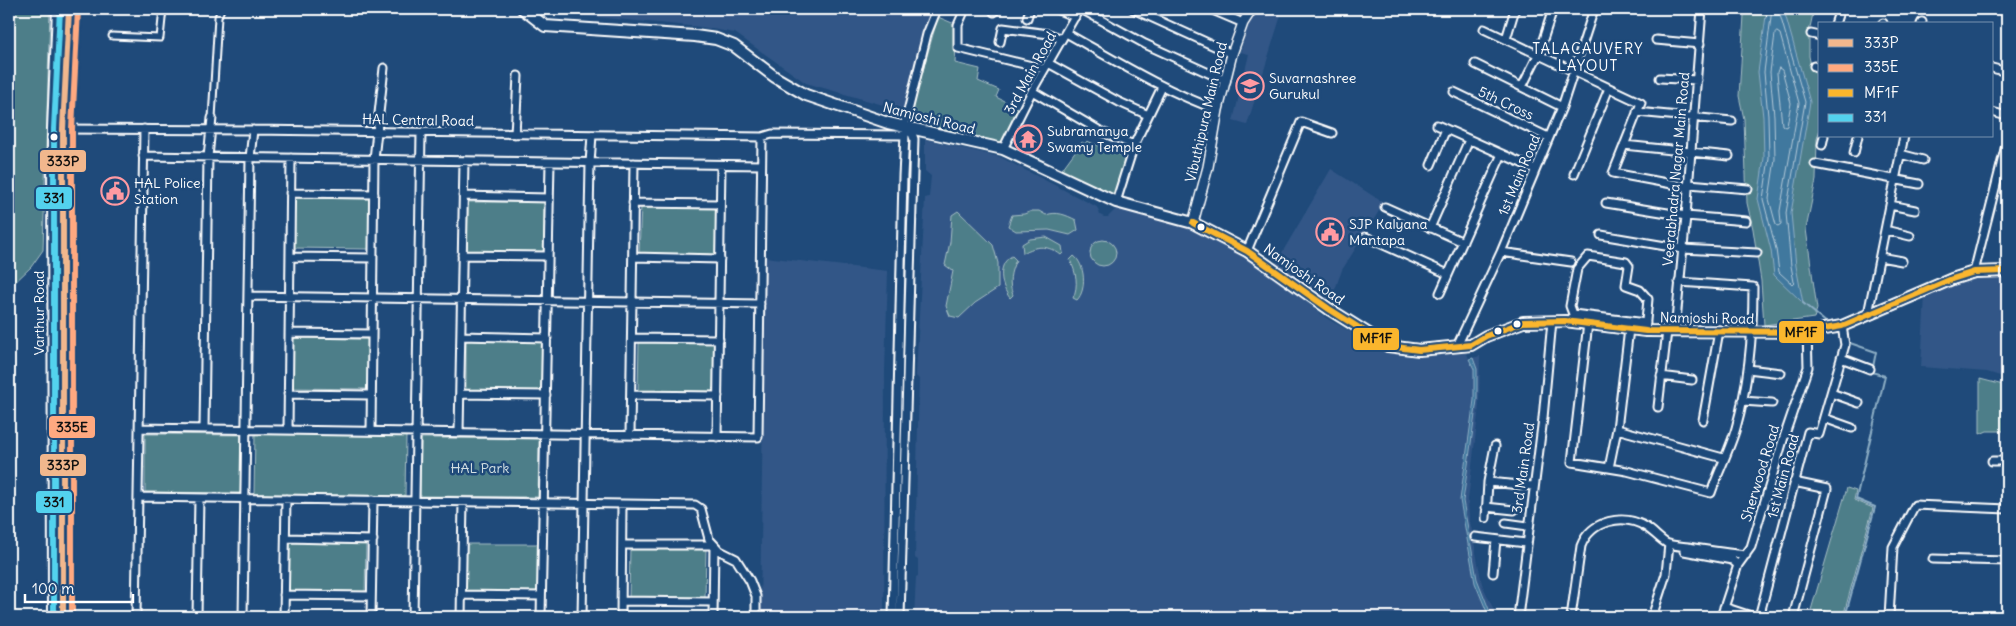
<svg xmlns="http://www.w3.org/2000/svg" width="2016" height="626" viewBox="0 0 2016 626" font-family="Delius,sans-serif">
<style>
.built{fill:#325787}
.green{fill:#4e7e89;stroke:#a6bec4}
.water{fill:#41789e;stroke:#8daec5}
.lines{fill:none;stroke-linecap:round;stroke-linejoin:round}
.shore{stroke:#b3c9d8;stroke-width:1}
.stream{stroke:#8daec5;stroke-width:2}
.pedestrian-casing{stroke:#fff;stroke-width:9}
.minor-casing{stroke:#fff;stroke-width:11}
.tertiary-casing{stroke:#fff;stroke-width:12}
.secondary-casing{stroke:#fff;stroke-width:14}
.primary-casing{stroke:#fff;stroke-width:14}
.pedestrian{stroke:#1f4a7a;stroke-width:5}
.minor{stroke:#1f4a7a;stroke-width:7}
.tertiary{stroke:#1f4a7a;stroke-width:9}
.secondary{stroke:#1f4a7a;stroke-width:10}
.primary{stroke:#1f4a7a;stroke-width:10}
.bus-1-casing{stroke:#1f4a7a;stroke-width:10}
.bus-2-casing{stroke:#1f4a7a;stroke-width:10}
.bus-3-casing{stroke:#1f4a7a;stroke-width:10}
.bus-4-casing{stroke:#1f4a7a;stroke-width:10}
.bus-1{stroke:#f1b78d;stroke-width:6}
.bus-2{stroke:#ffa980;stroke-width:6}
.bus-3{stroke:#fab62d;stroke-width:6}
.bus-4{stroke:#53d2ee;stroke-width:6}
.bus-dot{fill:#fff;stroke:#1f4a7a;stroke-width:2}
.labels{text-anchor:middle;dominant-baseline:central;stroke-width:5;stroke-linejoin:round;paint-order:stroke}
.street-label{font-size:14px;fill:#fff;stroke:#1f4a7a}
.poi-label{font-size:14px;fill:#fff;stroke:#1f4a7a;text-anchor:start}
.park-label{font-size:14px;fill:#d3dfe2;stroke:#1f4a7a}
.neighbourhood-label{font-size:15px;letter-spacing:1px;fill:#fff;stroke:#1f4a7a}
.line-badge{stroke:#1f4a7a;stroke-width:2}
.pale-badge-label{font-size:14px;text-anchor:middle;font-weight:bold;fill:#111}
</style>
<rect width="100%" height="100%" fill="#1f4a7a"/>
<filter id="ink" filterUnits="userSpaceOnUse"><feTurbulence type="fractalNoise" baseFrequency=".02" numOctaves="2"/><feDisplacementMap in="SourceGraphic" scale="10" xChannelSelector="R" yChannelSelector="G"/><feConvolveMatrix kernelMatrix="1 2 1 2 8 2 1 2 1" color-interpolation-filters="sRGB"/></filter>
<g filter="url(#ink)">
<path class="built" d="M539,9h395l-9,21 -21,81 -98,-28 -71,-50 -34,-6 -159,-15z
M1258,9h17l7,3 -35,113 -14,-4 16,-67 -9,-2 9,-28z
M925,139l75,18 97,50 3,8 4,2h4l8,-8 80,21 46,23 47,34 37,31 60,34 33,5 47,-6 3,8 11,-3 -1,50 -11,94 1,16 13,68 15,33h-583l2,-40 2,-1v-16l-3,-2 4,-179 -3,-3 9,-178 4,-1 2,-21 -6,-5z
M1331,169l53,34 -42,67 -12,33 -54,-40z
M765,257l123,14 -3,100 -1,246h-124z
M1980,277l27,1v100l-20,-6 -66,-5 4,-72 41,-17z"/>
<path class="green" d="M9,9h41l-7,241 -12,17 -22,21z
M1747,9h67l-5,23v24l2,10 9,16v46l-3,11 -1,41 -10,49 11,80 -3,9 -50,7 -3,-44 -8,-52 -6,-26 -3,-84 -5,-23 5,-81z
M938,17l19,8 -2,38 25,6 -2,12 21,9 -3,7 22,11 3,6 -19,30 -88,-20 -2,-15z
M1087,141l39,16 -12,40 -54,-25 22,-30 3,2z
M294,198l76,1v50l-76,-1z
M468,202h76v50h-77z
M641,205l76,2 -2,50 -76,-2z
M958,211l35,34 5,18v25l-23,15 -16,15 -9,-2 -4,-10 7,-35 -8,-6 5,-23 2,-27z
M1032,211h7l7,4c11,-4 20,0 30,5l2,10 -8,5 -21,-5 -33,1 -8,-5 4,-11 12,-1z
M1046,237l16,9 1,7 -2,2c-13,-10 -24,-10 -38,-2l-1,-9 8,-5z
M1090 253a13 13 0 1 1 26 0a13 13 0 1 1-26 0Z
M1012,256l4,4c-6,12 -8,23 -3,35l-3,3c-9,-11 -14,-34 2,-42z
M1074,256c11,8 13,34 3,44l-4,-2c6,-13 3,-26 -3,-38z
M292,338l76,1v50l-76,-1z
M466,340l76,1v50l-76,-1z
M639,341l76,1 -1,50 -76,-1z
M1980,379l27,7v45h-20l-7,3z
M145,434l96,1v58l-96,-1z
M255,434l151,2 -1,60 -151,-2z
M421,438l118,1 -1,58 -118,-1z
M1847,488l9,3 -2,9 19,8 -30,109h-8l-24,-7z
M290,542l76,1 -1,50 -76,-1z
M463,544h76v50h-77z
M630,548l76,1 -1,50 -76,-1z"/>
<path class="water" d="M1767,9h19l-1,5 25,88 -19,111 5,53 7,37 -29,-28 -3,-25 -13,-51 6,-41 -1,-41 -5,-45z
M1473,358l4,11v31l-14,101 14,78 15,38h-3l-14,-34 -15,-83 14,-100v-31l-5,-10z"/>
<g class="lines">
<path class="shore" d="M1772,9l-8,63 4,44 1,42 -6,41 13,50 3,23 13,12 2,-2 -3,-16 -5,-53 19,-111 -25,-87 1,-6
M1777,32l3,2 19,69 -19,108 1,13 -3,2 -2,-1 -7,-26 6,-40 -1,-43 -4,-44 5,-38z
M1779,68l3,2 9,33 -4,23 -2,1 -3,-2 -5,-52z"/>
<path class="stream" d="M1803,303l25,21
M1845,617l30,-110 -19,-8 29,-123 -13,-4 4,-20 -26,-9"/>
<g class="pedestrian-casing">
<path id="pedestrian" d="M112,36l48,2 3,-29
M212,118l6,-101 3,-8"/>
</g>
<g class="minor-casing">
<path id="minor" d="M965,9l-7,16v23l86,21
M1056,9l19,8
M1081,9l64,35 81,37
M1133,9l99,45
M1210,9l33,14
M994,12l1,-3
M1027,18l3,-9
M1835,24l5,-15
M1883,24v-1
M1921,24l1,-2
M1484,29l157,74 -28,70 75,14
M1066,33c50,28 98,58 152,77
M1811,34l9,2
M1506,39l9,-30
M1656,40l44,4
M1000,42l3,-14 46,6 13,5
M1048,63l71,39 29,13
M1475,64l87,43
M1814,66l6,2
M1992,68l15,4
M1660,78l37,2
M1522,87l16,-32 15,-46
M1032,91l70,41 32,13
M1454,92l94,45
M1637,112l95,9
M1992,112l15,4
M1437,125l98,44
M904,127l23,-93 10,-25
M58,129l195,1 509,7 10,-3 133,1
M515,134l3,-58
M1624,145l105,11
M1822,145l2,-9
M1003,149l29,-58 47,-82
M1854,153l4,-17
M1900,154l23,6
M143,156l618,9
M1815,164l104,20
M1431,165l15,-36
M1574,174l35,-86
M1689,184l59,5
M290,193l84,1
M463,196l86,2
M1116,202l18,-57 28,-58
M633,203l87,1
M1606,203l80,13 60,5
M1890,205l25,5
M1385,207l78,35
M1430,228l39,-88
M1885,230l25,6
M1601,235l82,14 74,4
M1366,237l82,37
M1247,251l54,-129 31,11
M1501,252l70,10
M462,255l86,1
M290,257l83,1
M633,257l87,2
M1880,257l22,4
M1974,272l33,-131
M1440,293l62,-139
M248,296l512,8
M1573,314l73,9
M1868,314l36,-178
M1572,322l1,-8 -3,-8 7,-37 11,-13 38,6 3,4 -3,19 14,5 8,9 -3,32
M1588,323l-16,139 55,9 84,22c7,-21 19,-44 25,-65 13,-46 17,-93 17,-141l-74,-5
M1675,331l11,-115 16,-207
M289,333l83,1
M461,336l86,2
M632,338l87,1
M1457,346l44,-94 61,-145 32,-98
M1841,358l29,11
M1748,369l33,4
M1661,376l31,4
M1831,393l28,10
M288,394l83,1
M460,394l86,1
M631,395l87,1
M1742,401l30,2
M1658,407l9,-76
M1824,418l28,10
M1703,420l16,-89
M139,428l619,9 4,-300
M204,429l4,-272 4,-39
M1617,429l106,29
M288,430l3,-272
M371,431l3,-272 10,-91
M459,433l5,-272
M630,435l4,-272
M717,437l4,-272
M1992,461h15
M1609,468l8,-39 12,-100
M1488,482l45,4
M138,497l557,8 6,4 8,30 11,12 16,8 14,22 6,15v21
M1486,507l28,3
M1486,518l2,-36 7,-36
M1506,523l22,3
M1475,537l51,6
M286,538l87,2
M622,545h92l-1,72
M1684,551l48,9 6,5
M1933,559l74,2
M1493,573l3,-33
M284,595l87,1
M461,595l80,1
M621,601l92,1
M1724,607l30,10
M136,617l8,-488
M197,617l2,-119
M243,617l7,-459 3,-28
M284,617l2,-118
M371,617l2,-117
M413,617l8,-484
M461,617l2,-115
M541,617l9,-455
M582,617l8,-454 2,-28
M621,617l1,-113
M893,617l10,-441 2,-41 2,-3
M900,617l14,-478 -4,-11
M1518,617l25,-199 9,-97
M1571,617l10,-71c10,-26 43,-33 65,-19 8,5 14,13 22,17 6,2 14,2 20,3 19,3 38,6 58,8
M1652,617l14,-43 3,-30
M1721,617l17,-52 13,-18 33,-110 24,-70 -1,-35
M1759,617l49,-185 11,2 26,-89 -3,-19
M1793,617l34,-128 -33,-7
M1824,617l1,-1
M1889,617l4,-70 22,-42 92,4
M2006,617l1,-7"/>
</g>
<g class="tertiary-casing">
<path id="tertiary" d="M1193,223l15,-56 10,-57 14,-56 11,-31 9,-14"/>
</g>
<g class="secondary-casing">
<path id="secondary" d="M523,9l22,17 150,10 21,3 18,7 41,31 31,18 82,28 115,26 113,53 77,21 54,28 82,58 59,37 31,4 52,-5 15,-9 37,-14 42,-1 81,10 161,1 35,-6 110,-47 22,-7 33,-1"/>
</g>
<g class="primary-casing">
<path id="primary" d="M54,617l-1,-488 5,-120
M63,617v-488l6,-120"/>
</g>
<use href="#pedestrian" class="pedestrian"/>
<use href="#minor" class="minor"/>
<use href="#tertiary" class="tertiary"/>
<use href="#secondary" class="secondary"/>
<use href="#primary" class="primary"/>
<g class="bus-1-casing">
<path id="bus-1" d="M63,617v-488l6,-120"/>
</g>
<g class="bus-2-casing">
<path id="bus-2" d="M72,617v-488l6,-120"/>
</g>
<g class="bus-3-casing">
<path id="bus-3" d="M1193,223l54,28 82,58 59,37 31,4 52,-5 15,-9 37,-14 42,-1 81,10 161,1 35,-6 110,-47 22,-7 33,-1"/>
</g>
<g class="bus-4-casing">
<path id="bus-4" d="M54,617v-488l6,-120"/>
</g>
<use href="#bus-1" class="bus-1"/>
<use href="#bus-2" class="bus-2"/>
<use href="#bus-3" class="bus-3"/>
<use href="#bus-4" class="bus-4"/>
</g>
</g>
<defs>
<g id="school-ring" transform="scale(1.4375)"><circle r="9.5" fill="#1f4a7a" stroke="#ff9aa2" stroke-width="1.5"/><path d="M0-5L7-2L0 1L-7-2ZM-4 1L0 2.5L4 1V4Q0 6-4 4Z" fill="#ff9aa2"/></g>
<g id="temple-ring" transform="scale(1.4375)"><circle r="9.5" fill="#1f4a7a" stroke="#ff9aa2" stroke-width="1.5"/><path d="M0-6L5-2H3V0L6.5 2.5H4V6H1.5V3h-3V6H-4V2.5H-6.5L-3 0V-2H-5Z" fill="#ff9aa2"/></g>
<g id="civic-ring" transform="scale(1.4375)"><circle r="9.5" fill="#1f4a7a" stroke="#ff9aa2" stroke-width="1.5"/><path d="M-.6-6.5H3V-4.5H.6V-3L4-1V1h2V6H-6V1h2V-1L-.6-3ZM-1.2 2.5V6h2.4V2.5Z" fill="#ff9aa2"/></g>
</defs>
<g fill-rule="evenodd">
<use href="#school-ring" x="1250" y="86"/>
<use href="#temple-ring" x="1028" y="139"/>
<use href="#civic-ring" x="115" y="191"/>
<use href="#civic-ring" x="1330" y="232"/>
</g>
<g class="bus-dot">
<circle cx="54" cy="137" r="4.5"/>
<circle cx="1201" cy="227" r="4.5"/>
<circle cx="1517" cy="324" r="4.5"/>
<circle cx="1498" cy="331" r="4.5"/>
</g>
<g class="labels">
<g class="street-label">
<text transform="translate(1030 73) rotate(-61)">3rd Main Road</text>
<text transform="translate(1506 103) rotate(25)">5th Cross</text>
<text transform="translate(1206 112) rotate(-77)">Vibuthipura Main Road</text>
<text transform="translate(929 118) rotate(14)">Namjoshi Road</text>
<text transform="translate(418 120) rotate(1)">HAL Central Road</text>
<text transform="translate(1676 169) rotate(-85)">Veerabhadra Nagar Main Road</text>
<text transform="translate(1519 175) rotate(-67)">1st Main Road</text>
<text transform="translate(1304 274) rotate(35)">Namjoshi Road</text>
<text transform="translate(39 313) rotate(-90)">Varthur Road</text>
<text transform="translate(1707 318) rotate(1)">Namjoshi Road</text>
<text transform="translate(1523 468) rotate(-82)">3rd Main Road</text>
<text transform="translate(1760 473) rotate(-73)">Sherwood Road</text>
<text transform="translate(1783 476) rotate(-75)">1st Main Road</text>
</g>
<g class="poi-label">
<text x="1269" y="78">Suvarnashree<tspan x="1269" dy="16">Gurukul</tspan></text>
<text x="1047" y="131">Subramanya<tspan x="1047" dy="16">Swamy Temple</tspan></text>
<text x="134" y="183">HAL Police<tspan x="134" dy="16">Station</tspan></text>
<text x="1349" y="224">SJP Kalyana<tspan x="1349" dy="16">Mantapa</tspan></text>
</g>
<g class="park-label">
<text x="480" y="468">HAL Park</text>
</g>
<g class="neighbourhood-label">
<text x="1588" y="48">TALACAUVERY<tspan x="1588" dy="17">LAYOUT</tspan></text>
</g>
</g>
<g class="line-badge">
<rect x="39" y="149" width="48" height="24" rx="5" fill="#f1b78d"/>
<rect x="35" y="186" width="38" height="24" rx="5" fill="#53d2ee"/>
<rect x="1778" y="320" width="47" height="24" rx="5" fill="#fab62d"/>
<rect x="1352" y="327" width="48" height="24" rx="5" fill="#fab62d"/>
<rect x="48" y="415" width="48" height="24" rx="5" fill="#ffa980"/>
<rect x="39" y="453" width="48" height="24" rx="5" fill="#f1b78d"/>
<rect x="35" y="490" width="38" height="24" rx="5" fill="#53d2ee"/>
</g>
<g class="pale-badge-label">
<text x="63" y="166">333P</text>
<text x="54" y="203">331</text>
<text x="1801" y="337">MF1F</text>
<text x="1376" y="343">MF1F</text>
<text x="72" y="432">335E</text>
<text x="63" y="470">333P</text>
<text x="54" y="507">331</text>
</g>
<rect width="2016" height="626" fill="none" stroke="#1f4a7a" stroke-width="30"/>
<rect x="15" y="15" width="1986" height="596" fill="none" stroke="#fff" stroke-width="2" filter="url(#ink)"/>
<rect x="1818" y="22" width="175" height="115" fill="#1f4a7a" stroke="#7992af"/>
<rect x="1828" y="39" width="25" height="8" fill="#f1b78d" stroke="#7992af"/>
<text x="1864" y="48" font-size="15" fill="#ffffff">333P</text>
<rect x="1828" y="64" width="25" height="8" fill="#ffa980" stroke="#7992af"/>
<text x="1864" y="72" font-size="15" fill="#ffffff">335E</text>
<rect x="1828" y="89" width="25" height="8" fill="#fab62d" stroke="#7992af"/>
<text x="1864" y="98" font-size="15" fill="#ffffff">MF1F</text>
<rect x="1828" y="114" width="25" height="8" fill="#53d2ee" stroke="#7992af"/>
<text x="1864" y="122" font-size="15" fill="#ffffff">331</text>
<path d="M25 594v8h108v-8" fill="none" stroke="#ffffff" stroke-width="2.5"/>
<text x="32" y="594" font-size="15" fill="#ffffff" stroke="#1f4a7a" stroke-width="4" paint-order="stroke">100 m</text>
</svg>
